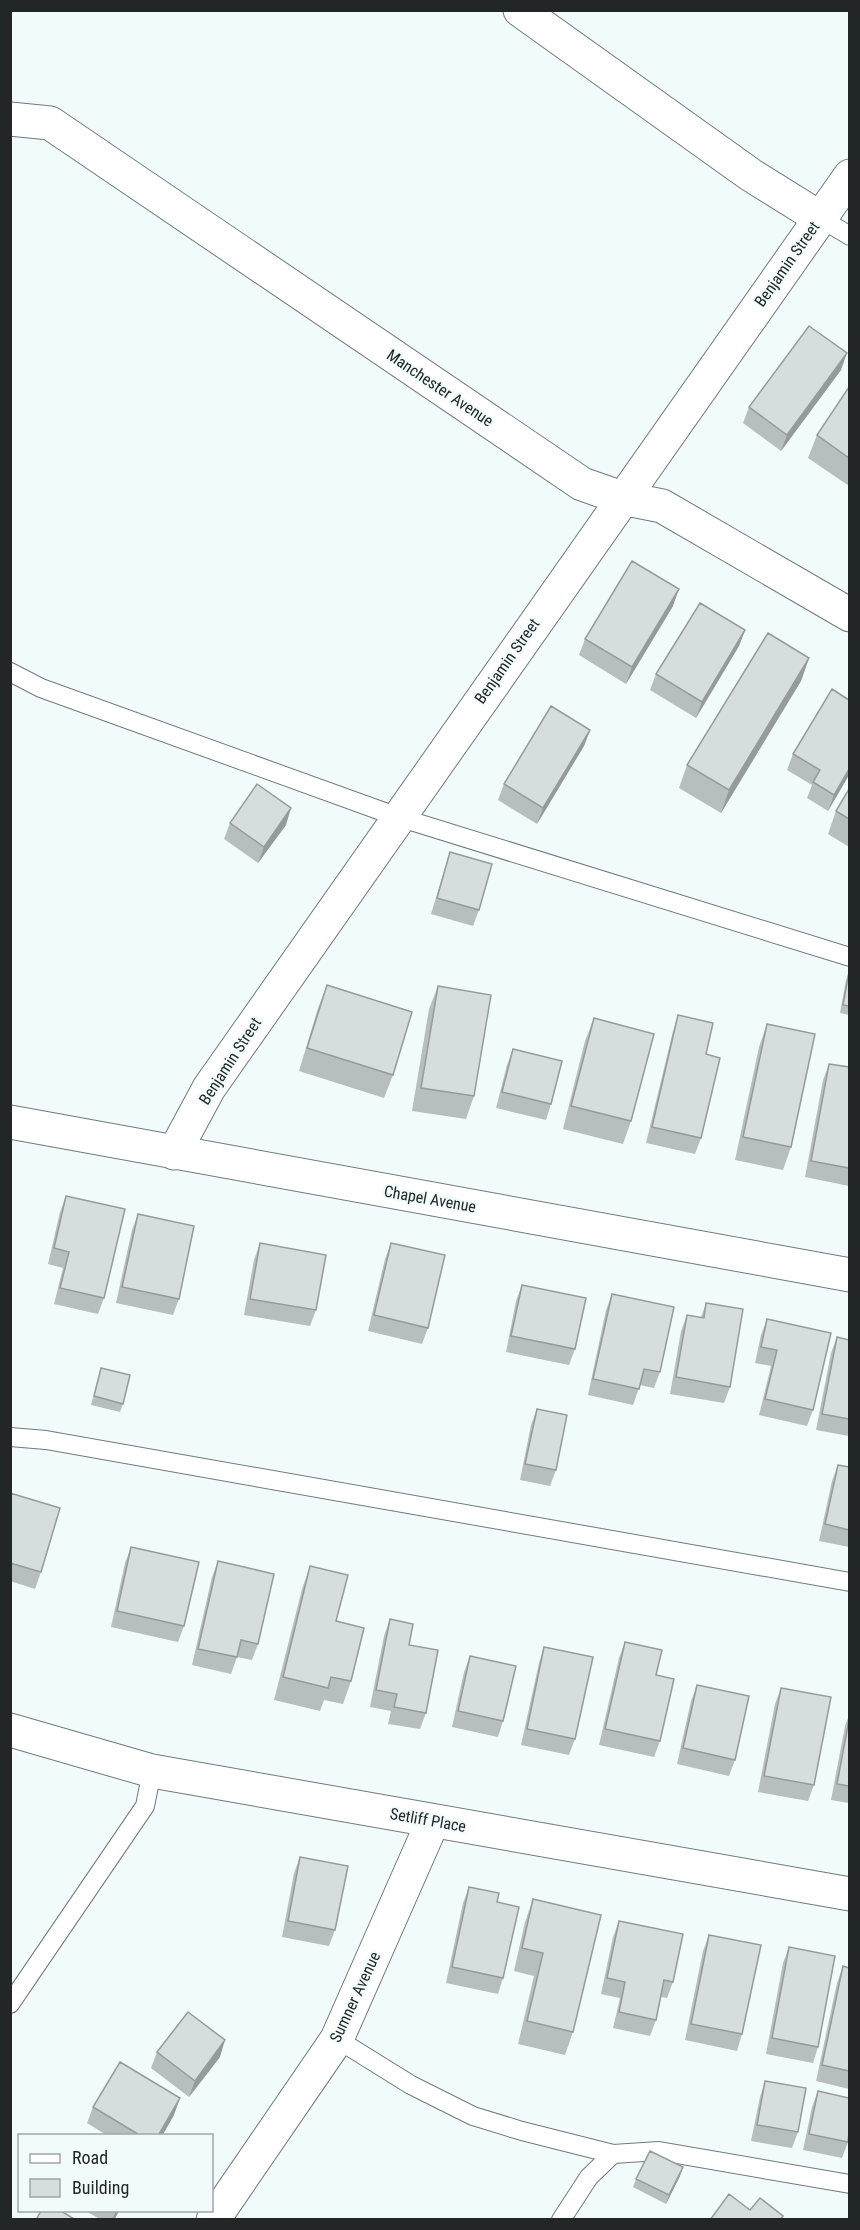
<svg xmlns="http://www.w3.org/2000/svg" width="860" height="2230" viewBox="0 0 860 2230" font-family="'Roboto Condensed',sans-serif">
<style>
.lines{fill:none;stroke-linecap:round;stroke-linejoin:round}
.lane-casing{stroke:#72797b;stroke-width:20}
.street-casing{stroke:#72797b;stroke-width:35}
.lane{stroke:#fff;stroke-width:18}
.street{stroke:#fff;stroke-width:33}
.wall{fill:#b7bec0}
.shaded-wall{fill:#959b9c}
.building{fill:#d5dddf;stroke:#959b9c;stroke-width:1.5}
.labels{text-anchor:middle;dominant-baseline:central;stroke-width:4.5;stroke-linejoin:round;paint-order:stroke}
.street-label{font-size:16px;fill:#232626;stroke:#f2fbfc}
</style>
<rect width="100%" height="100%" fill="#f2fbfc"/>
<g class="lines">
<g class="lane-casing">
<path id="lane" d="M820,218l30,18
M10,672l31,16 357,129 452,140
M10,1437l36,3 804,142
M10,2004l135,-198 7,-35
M337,2039l74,46 62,31 49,15 91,23 46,-3 191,33
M561,2220l28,-43 24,-23"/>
</g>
<g class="street-casing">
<path id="street" d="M520,10l231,165 69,43
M10,119l40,4 532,361 40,14 40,8 188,109
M10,1122l840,153
M174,1153l35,-65 641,-912
M10,1730l142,41 698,123
M213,2220l124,-181 96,-218"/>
</g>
<use href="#lane" class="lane"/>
<use href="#street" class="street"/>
</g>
<path class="wall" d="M841,370l-60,81 -38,-28 6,-16z
M849,387v99l-41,-28 9,-23z
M673,606l-47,78 -47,-29 6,-16z
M745,630l-6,16 -43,72 -46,-28 6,-16z
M809,658l-8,23 -80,132 -42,-25 8,-23z
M590,730l-6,16 -47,78 -39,-24 6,-16z
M793,754l56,21 -21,36 -21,-13 5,-13 -25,-15z
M849,789v58l-21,-13 8,-23z
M230,823l56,2 -28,38 -34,-24z
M450,852l29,58 -6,16 -42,-12 14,-46z
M849,972v43l-9,-2 6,-33z
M327,985l66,90 -9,23 -85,-27 19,-63z
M438,986l36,110 -8,23 -54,-8 17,-102z
M678,1015l28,39 -5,84 -6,16 -49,-11 27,-112z
M594,1018l37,103 -8,23 -60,-15 22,-88z
M767,1024l24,123 -8,23 -48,-10 24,-113z
M513,1049l38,55 -5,16 -50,-12 11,-43z
M829,1064l20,3v119l-44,-9 18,-97z
M66,1196l38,102 -6,16 -44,-10 9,-36 -15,-4 12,-52z
M138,1214l41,85 -6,16 -57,-12 16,-73z
M260,1243l56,67 -6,16 -66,-11 10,-55z
M391,1243l37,85 -6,16 -54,-13 17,-72z
M522,1285l53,64 -6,16 -63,-13 10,-51z
M612,1294l48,78 -6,16 -14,-3 -7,20 -45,-10 18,-85z
M706,1303l24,84 -6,16 -54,-9 11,-63 6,-16 14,2z
M767,1319l46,91 -6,16 -48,-11 12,-49 -16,-3 6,-28z
M837,1337l12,3v96l-33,-6 15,-77z
M101,1368l22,36 -3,8 -29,-7z
M537,1409l19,61 -6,16 -30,-6 11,-55z
M838,1465l11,2v80l-30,-6 13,-60z
M10,1493l31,79 -6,17 -25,-8z
M131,1547l53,79 -6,16 -67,-15 14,-64z
M218,1561l40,83 -6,16 -15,-3 -6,17 -39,-9 20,-88z
M310,1566l26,55 15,60 -8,23 -19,-4 -4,11 -46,-11 28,-111z
M390,1619l36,94 -6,16 -32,-5 3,-13 -21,-4 14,-71z
M625,1642l31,33 4,66 -6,16 -55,-12 20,-87z
M544,1647l31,92 -6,16 -48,-10 18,-82z
M470,1656l33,65 -5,16 -46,-10 12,-55z
M697,1685l38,75 -6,16 -52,-12 14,-63z
M781,1688l33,97 -6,16 -50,-9 17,-88z
M849,1715v88l-18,-3 14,-74z
M300,1857l35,73 -6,16 -47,-9 12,-64z
M469,1887l28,15 6,76 -5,16 -52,-11 17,-80z
M533,1899l40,133 -8,23 -47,-11 16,-68 -20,-5 11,-49z
M619,1921l54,61 -6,16 -6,-1 -5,23 -6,16 -37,-8 7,-30 -19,-4 12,-57z
M709,1935l33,99 -5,17 -52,-11 18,-89z
M789,1947l29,100 -5,16 -47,-9 17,-91z
M843,1966l6,2v121l-33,-8 21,-98z
M157,2052l63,5 -31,40 -38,-29z
M765,2081l33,51 -6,16 -41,-7 9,-44z
M818,2091l30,51 -6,16 -39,-8 9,-43z
M93,2107l81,8 -12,21h-54l-21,-13z
M680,2176l-14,28 -33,-17 3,-8z
M86,2211h33l-5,9h-13z"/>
<path class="shaded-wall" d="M847,353l-6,17 -60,81 6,-16z
M679,589l-6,17 -47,78 6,-17z
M745,630l-6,16 -43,72 6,-16z
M809,658l-8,23 -80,132 8,-23z
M590,730l-6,16 -47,78 6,-16z
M849,769v6l-21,36 6,-16z
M291,808l-5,17 -28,38 6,-16z
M225,2040l-5,17 -31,40 6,-16z
M180,2098l-6,17 -12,21h-4z
M683,2167l-3,9 -14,28 3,-9z
M116,2211h3l-5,9h-2z"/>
<path class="building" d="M809,326l38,27 -60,82 -38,-28z
M849,387v71l-32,-23z
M632,561l47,28 -47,78 -47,-28z
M700,603l45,27 -43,72 -46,-28z
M768,633l41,25 -80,132 -42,-25z
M832,689l17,11v69l-15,26 -21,-13 7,-12 -27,-16z
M551,706l39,24 -47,78 -39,-24z
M257,784l34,24 -27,39 -34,-24z
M849,789v30l-13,-8z
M450,852l42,12 -13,46 -42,-12z
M849,972v34l-6,-1z
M327,985l85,27 -19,63 -86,-27z
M438,986l53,9 -17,101 -53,-8z
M678,1015l35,8 -7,31 14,4 -19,80 -49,-11z
M594,1018l60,16 -23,87 -60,-15z
M767,1024l48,10 -24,113 -48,-10z
M513,1049l49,12 -11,43 -49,-12z
M829,1064l20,3v101l-38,-7z
M66,1196l59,13 -21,89 -44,-10 9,-36 -15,-4z
M138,1214l56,12 -15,73 -57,-12z
M260,1243l66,12 -10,55 -66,-11z
M391,1243l54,12 -17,73 -54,-13z
M522,1285l64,13 -11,51 -64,-13z
M612,1294l62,13 -14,65 -16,-3 -5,20 -46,-10z
M706,1303l37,6 -13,78 -54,-10 11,-62 17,3z
M767,1319l64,14 -18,77 -48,-11 12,-49 -16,-3z
M837,1337l12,3v79l-27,-5z
M101,1368l29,7 -7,29 -29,-8z
M537,1409l30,6 -11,55 -31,-6z
M838,1465l11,2v63l-24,-6z
M10,1493l50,15 -19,64 -31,-9z
M131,1547l68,15 -15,64 -67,-15z
M218,1561l56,13 -16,70 -17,-4 -4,17 -39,-8z
M310,1566l38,9 -12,46 28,7 -13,53 -20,-4 -3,11 -45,-11z
M390,1619l23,5 -4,21 29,5 -12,63 -32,-6 3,-13 -21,-4z
M625,1642l37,8 -6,25 18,4 -14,62 -55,-12z
M544,1647l49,10 -18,82 -48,-10z
M470,1656l46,10 -13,55 -45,-10z
M697,1685l52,11 -14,64 -52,-12z
M781,1688l50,9 -17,88 -50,-9z
M849,1720v66l-12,-2z
M300,1857l48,9 -13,64 -47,-9z
M469,1887l30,6 -2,9 22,5 -16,71 -51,-11z
M533,1899l68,16 -28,117 -46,-11 16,-68 -21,-5z
M619,1921l64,13 -10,48 -9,-2 -8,40 -37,-8 6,-30 -18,-4z
M709,1935l52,10 -19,89 -51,-10z
M789,1947l46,9 -17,91 -46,-9z
M843,1966l6,2v103l-27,-6z
M188,2012l37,28 -30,41 -38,-29z
M120,2062l60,36 -22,38h-17l-48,-29z
M765,2081l41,7 -8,44 -41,-7z
M818,2091l31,7v34l-1,10 -39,-8z
M650,2151l33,16 -14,28 -33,-16z
M729,2194l21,16 10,-12 23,18 -3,4h-70z
M41,2211h20l15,9h-40z"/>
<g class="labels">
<g class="street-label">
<text transform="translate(787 264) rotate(-55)">Benjamin Street</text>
<text transform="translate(440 388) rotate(34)">Manchester Avenue</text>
<text transform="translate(507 661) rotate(-55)">Benjamin Street</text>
<text transform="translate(230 1061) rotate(-57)">Benjamin Street</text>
<text transform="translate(430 1199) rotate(10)">Chapel Avenue</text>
<text transform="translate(428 1820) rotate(10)">Setliff Place</text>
<text transform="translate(355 1997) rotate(-65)">Sumner Avenue</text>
</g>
</g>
<rect width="860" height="2230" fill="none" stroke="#232626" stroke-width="24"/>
<rect x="18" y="2134" width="195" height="78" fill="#f2fbfc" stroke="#9fa6a6" stroke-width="1.5"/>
<rect x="30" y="2154" width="30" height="9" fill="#ffffff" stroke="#9fa6a6" stroke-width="1.5"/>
<text x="72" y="2164" font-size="18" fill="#232626">Road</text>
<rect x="30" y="2179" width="30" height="18" fill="#d5dddf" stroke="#9fa6a6" stroke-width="1.5"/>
<text x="72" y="2194" font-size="18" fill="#232626">Building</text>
</svg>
